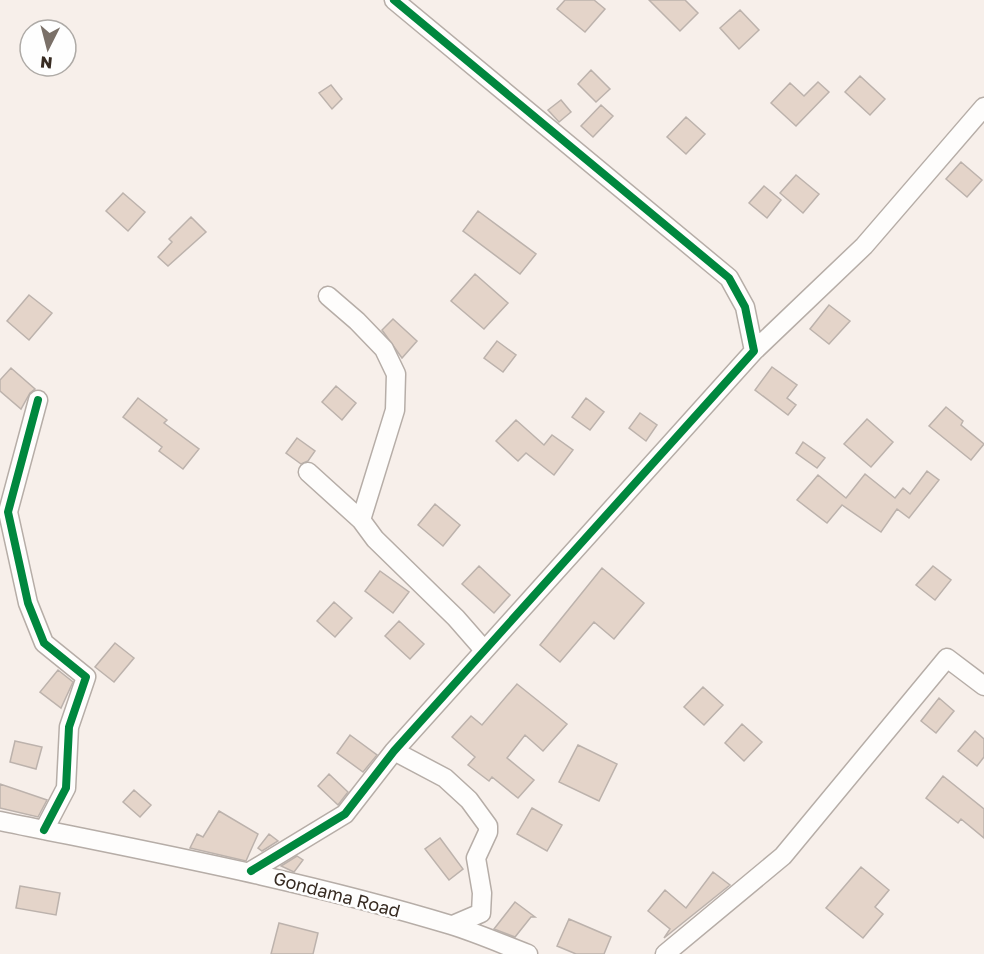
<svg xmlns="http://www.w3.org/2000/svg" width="984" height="954" viewBox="0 0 984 954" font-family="'Golos Text',sans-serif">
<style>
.building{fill:#e4d4c9;stroke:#bcb2ac;stroke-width:1.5}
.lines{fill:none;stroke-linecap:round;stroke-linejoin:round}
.street-casing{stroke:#b6ada7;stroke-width:21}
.street{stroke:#fefdfc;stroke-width:18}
.cycleway-casing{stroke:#fefefe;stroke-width:11}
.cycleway{stroke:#00873e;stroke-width:8}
.labels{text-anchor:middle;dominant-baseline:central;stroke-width:5;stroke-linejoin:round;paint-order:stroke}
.street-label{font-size:18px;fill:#372b22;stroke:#fefefe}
</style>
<rect width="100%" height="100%" fill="#f7efea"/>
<path class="building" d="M565,0h29l11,9 -20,23 -28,-23z
M649,0h36l13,13 -18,18z
M740,10l19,20 -20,19 -19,-21z
M591,70l19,19 -14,13 -18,-18z
M860,76l25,23 -15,16 -25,-23z
M818,82l11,10 -33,34 -25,-23 19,-20 14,13z
M331,85l11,14 -10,10 -13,-16z
M561,100l10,12 -12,10 -11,-12z
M601,105l12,11 -20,21 -12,-11z
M686,117l19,17 -19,20 -19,-17z
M961,162l21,18 -15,17 -21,-18z
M796,175l23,19 -16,19 -23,-20z
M764,186l17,14 -14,18 -18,-15z
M123,193l22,19 -17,19 -22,-20z
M478,211l58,43 -16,20 -57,-43z
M191,217l15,15 -38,34 -10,-9 14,-15 -3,-3z
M475,274l33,29 -24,26 -33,-28z
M29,295l23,18 -23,27 -22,-19z
M829,305l21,16 -21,23 -19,-15z
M393,319l24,22 -15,17 -20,-28z
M497,341l19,14 -13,17 -19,-14z
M772,367l25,18 -10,13 9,7 -8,10 -33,-25z
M11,368l24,21 -5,4 -9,16 -21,-18v-11z
M336,386l20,17 -14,17 -20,-18z
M138,398l29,22 -3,3 35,26 -16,20 -24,-18 3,-4 -39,-30z
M586,398l18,14 -14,18 -18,-13z
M946,407l17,14 -2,4 23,19 -13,16 -42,-34z
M640,413l17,12 -11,16 -17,-13z
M867,419l26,23 -22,25 -27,-23z
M516,420l28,25 8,-10 21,15 -19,25 -28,-22 -8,8 -22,-20z
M297,438l18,13 -7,10 -7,3 -15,-11z
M803,442l22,16 -8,10 -21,-15z
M927,471l12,9 -30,38 -12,-9 -16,23 -39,-27 -15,18 -30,-23 21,-25 28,23 19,-24 30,24 8,-10 7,6z
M435,504l25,21 -17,21 -25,-21z
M479,566l31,29 -16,18 -32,-29z
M933,566l18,14 -16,20 -19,-15z
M602,568l42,35 -30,36 -20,-17 -34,40 -20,-17z
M380,571l29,21 -16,21 -28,-22z
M334,602l18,16 -17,19 -18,-16z
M399,621l25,23 -14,15 -25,-23z
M115,643l19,15 -20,24 -19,-15z
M58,670l15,12 -12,26 -21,-16z
M517,684l50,40 -24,27 -18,-16 -18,23 27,22 -16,18 -26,-21 -3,4 -21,-16 7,-8 -23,-20 19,-21 11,9z
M703,687l20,18 -19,20 -20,-18z
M939,698l15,13 -18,22 -15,-12z
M742,724l20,18 -18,19 -19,-18z
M975,731l9,8v18l-7,9 -19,-15z
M350,735l27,20 -14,17 -26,-19z
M15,741l27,6 -6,22 -26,-7z
M578,745l39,19 -18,37 -40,-19z
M329,774l19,18 -10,13 -20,-19z
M943,776l41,33v29l-23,-19 -3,4 -32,-25z
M0,784l47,16 -9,17 -38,-9z
M134,790l17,15 -11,12 -17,-15z
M532,808l30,17 -15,26 -30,-17z
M219,811l39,23 -12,27 -56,-13 7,-14 6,3z
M269,834l9,7 -16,10 -4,-3z
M440,838l23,31 -14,11 -24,-31z
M297,856l6,4 -9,12 -13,-6z
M861,867l28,23 -14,17 8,7 -20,24 -37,-30z
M713,872l17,13 -66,53 6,-9 -22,-18 17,-21 21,18z
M20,886l40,7 -4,22 -40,-7z
M515,902l20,15h-4l-16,20 -21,-8z
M569,919l42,18 -7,17h-28l-19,-8z
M279,923l39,10 -5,21h-42z"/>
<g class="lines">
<g class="street-casing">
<path id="street" d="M328,296l29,25 27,28 12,25 -1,36 -34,110
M754,351l110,-105 120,-139
M38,400l-30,112 20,91 16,40 42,34 -17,50 -3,61 -22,42
M308,472l53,48 14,19 81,79 28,32
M394,751l51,27 24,22 19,26v6l-12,26 6,35 -1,20 -28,12
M0,821c151,31 303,59 451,104 26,8 51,19 77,29
M251,871l94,-57 49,-63 360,-400 -9,-44 -16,-29 -335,-278
M665,954l118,-98 164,-198 37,28"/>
</g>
<use href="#street" class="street"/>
<g class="cycleway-casing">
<path id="cycleway" d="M38,400l-30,112 20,91 16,40 42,34 -17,50 -3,61 -22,42
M251,871l94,-57 49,-63 360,-400 -9,-44 -16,-29 -335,-278"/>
</g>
<use href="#cycleway" class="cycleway"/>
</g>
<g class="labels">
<g class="street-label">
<text transform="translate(337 894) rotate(15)">Gondama Road</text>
</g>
</g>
<g transform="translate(48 48) rotate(186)"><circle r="28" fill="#fefefe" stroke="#aeaaa6" stroke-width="1.5"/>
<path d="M0-4.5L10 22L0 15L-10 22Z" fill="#7a7068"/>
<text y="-9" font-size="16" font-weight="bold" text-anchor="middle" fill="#372b22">N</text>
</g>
</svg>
